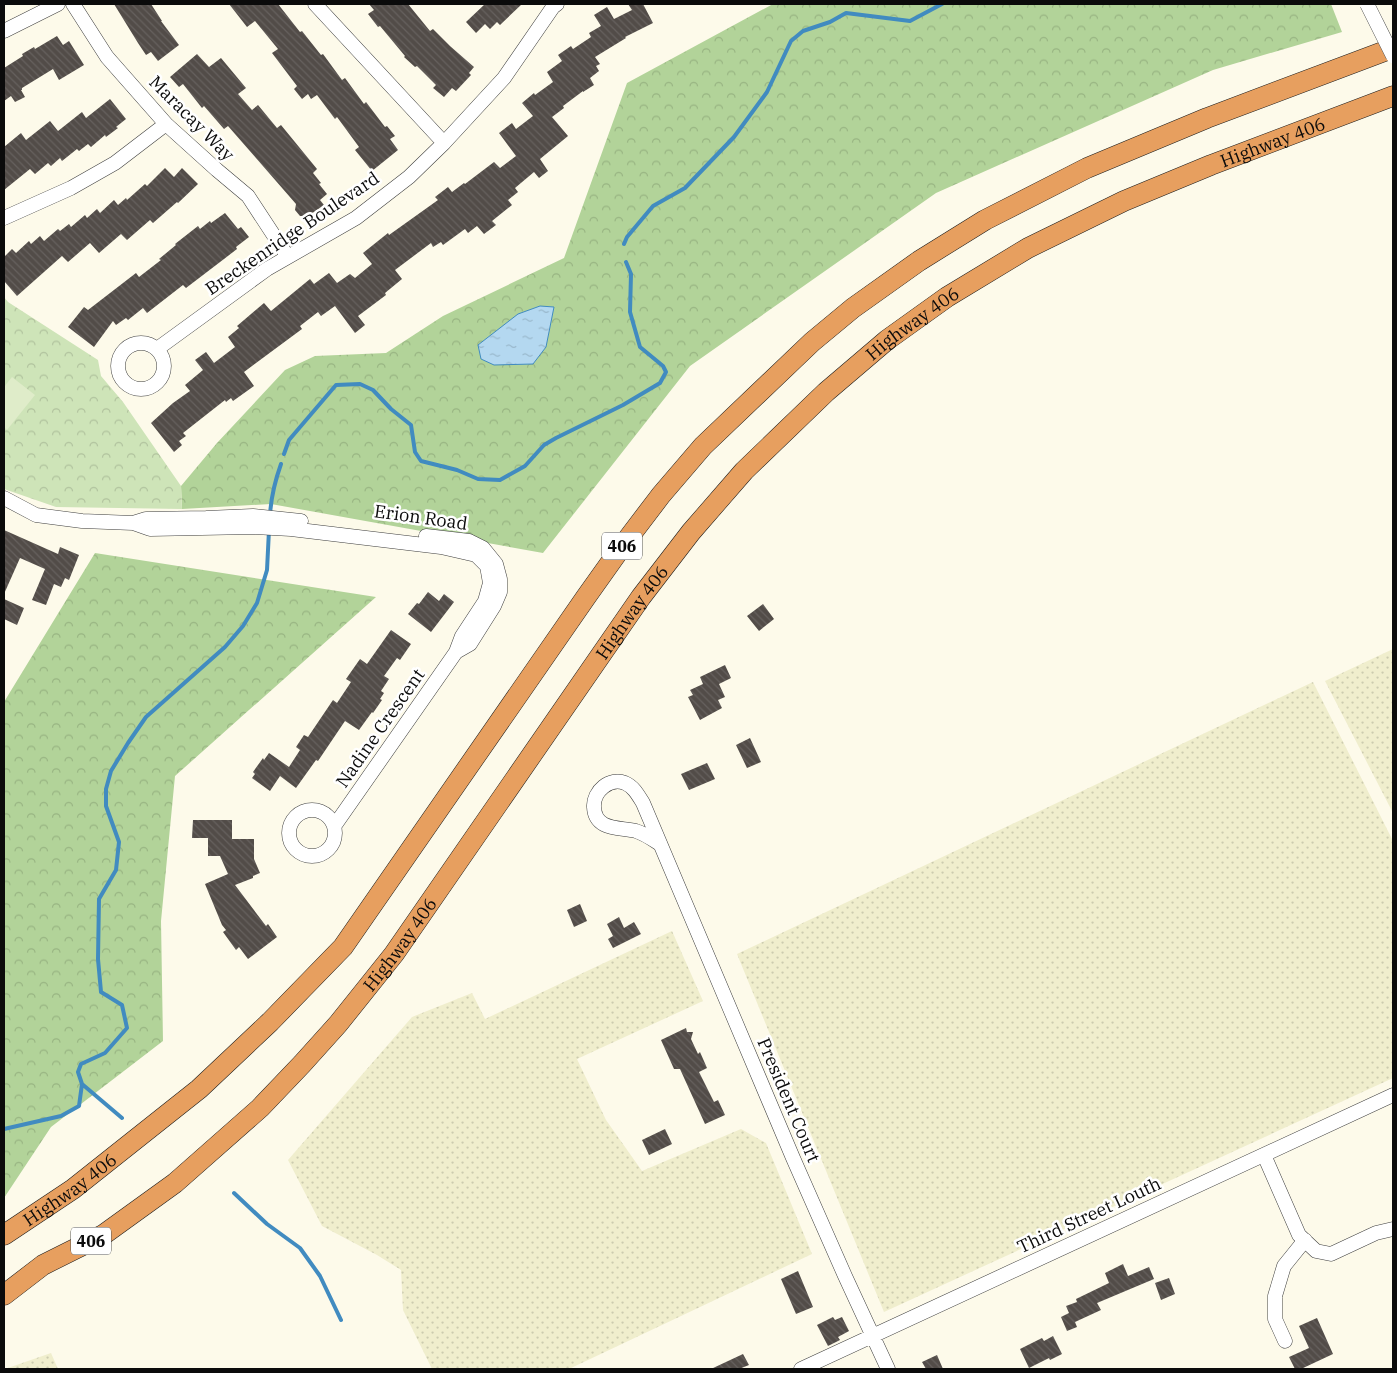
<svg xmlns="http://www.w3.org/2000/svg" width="1397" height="1373" viewBox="0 0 1397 1373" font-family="'IBM Plex Serif',serif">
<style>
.farmland{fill:url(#farmland-dots)}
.forest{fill:url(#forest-crowns)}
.park{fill:url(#park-crowns)}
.pitch{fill:#dfecc9}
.water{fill:url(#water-ripples);stroke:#418bc0}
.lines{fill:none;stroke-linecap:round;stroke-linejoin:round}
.stream{stroke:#418bc0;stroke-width:4}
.building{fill:url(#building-back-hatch)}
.minor-casing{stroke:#3e3e3e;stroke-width:15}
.highway-casing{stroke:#1c1c1c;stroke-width:21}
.minor{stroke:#fff;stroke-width:14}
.highway{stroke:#e79f5f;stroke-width:20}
.minor-bridge-casing{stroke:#3e3e3e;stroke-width:15;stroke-linecap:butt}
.minor-bridge{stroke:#fff;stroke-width:14}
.labels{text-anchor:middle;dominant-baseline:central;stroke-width:5;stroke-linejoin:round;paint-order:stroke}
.shield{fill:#fff;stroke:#545454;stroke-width:1}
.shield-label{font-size:16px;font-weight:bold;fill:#0b0b0b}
.street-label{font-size:18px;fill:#0b0b0b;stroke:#fff}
</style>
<defs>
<pattern id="farmland-dots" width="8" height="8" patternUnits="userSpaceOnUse" patternTransform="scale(1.25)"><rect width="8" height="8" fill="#f0eecd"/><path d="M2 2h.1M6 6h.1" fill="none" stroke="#cccbaf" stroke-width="1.8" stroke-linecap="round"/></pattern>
<pattern id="forest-crowns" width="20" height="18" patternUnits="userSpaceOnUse" patternTransform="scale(1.25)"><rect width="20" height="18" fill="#b2d399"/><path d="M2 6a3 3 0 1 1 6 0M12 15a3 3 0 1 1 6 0" fill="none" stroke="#98b482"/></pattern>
<pattern id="park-crowns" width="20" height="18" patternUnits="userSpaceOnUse" patternTransform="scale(1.25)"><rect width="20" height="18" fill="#cee4b8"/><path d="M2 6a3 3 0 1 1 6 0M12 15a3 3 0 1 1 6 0" fill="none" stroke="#b0c29d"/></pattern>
<pattern id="water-ripples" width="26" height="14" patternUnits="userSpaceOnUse" patternTransform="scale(1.25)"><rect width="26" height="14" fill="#b4d8f0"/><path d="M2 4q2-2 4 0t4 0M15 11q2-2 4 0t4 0" fill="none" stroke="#99b8cc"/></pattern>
<pattern id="building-back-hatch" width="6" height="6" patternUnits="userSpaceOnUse" patternTransform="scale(1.25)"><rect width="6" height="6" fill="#524c48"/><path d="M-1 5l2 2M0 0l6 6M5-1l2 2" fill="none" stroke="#66615e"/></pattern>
</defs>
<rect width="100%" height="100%" fill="#fdfaea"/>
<path class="farmland" d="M1393,649v164l-68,-132z
M1313,682l80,159v237l-509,234 -147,-358z
M672,931l31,70 -126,58 29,61 36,51 99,-42 25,14 46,111 -243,115h-137l-29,-59 -2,-40 -24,-15 -55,-29 -34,-66 124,-143 60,-24 13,26z
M51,1353l7,16h-53z"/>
<path class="forest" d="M773,4h558l11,28 -129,38 -277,123 -246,173 -147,187 -272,-49 -89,5 -1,-23 36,-43 68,-73 30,-14 71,-3 57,-37 121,-58 63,-175z
M95,553l281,44 -201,179 -14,145 2,120 -112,86 -47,71v-496z"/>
<path class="park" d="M4,297l4,5 90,58 3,16 22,26 58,84 1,23 -126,-2 -52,-18z"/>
<path class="pitch" d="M12,377l23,18 -28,35 -3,-3v-40z"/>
<path class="water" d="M540,306l14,1 -8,40 -13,17 -39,1 -13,-6 -3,-14 40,-31z"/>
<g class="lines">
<path class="stream" d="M624,244l3,-7 26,-31 32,-18 49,-51 33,-45 24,-51 12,-10 27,-9 16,-9 64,8 32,-17
M284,454l5,-14 47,-55 24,-1 13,6 18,19 20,16 4,27 6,9 36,9 21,9 22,1 25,-14 19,-21 12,-7 67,-33 37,-22 6,-11 -3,-6 -23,-19 -10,-35 1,-38 -5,-12
M270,515c1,-18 5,-34 11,-51
M82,1084l40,34
M4,1129l57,-13 18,-10 3,-22 -4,-12 3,-8 24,-11 22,-25 -5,-23 -21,-13 -3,-33 1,-60 17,-29 3,-28 -13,-36v-17l5,-18 17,-28 18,-26 79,-70 18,-21 14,-23 10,-33 2,-40
M234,1193l33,31 33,24 20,28 21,44"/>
</g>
<path class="building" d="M114,4h37l11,17h-1l18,24 -21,16 -7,-9 -5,3 -8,-12z
M229,4h49l22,28 2,-1 19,24 2,-1 19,26 3,-2 19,26 2,-2 19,25 2,-1 8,10 -5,3 8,11 -26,21 -17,-21 4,-3 -22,-30 -2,2 -18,-24 -6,4 -3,-5 -6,5 -8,-10 3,-3 -25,-33 6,-4 -23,-28 -8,6z
M369,4h39l22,27 3,-2 17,17 24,21 -5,6 2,2 -15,16 -4,-3 -8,9 -11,-9 3,-3 -19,-19 -2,1 -11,-10 1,-1 -25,-30 -2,1 -10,-13 6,-4z
M485,4h37l-22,21 -3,-3 -7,7 -5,-5 -9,9 -10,-11z
M628,4h15l10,19 -28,14 1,1 -31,19 5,7 -4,2 3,5 -9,7 4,7 -11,7v-1l-20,15 1,2 -12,9 16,19 -28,23 8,12 -9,7 -5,-6 -19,16 3,4 -10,8 4,5 -20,16 4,4 -12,9 -7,-8 -9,7 -3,-4 -22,16 -2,-3 -8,5 -2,-4 -36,27 7,9 -17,14 1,2 -28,21 7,9 -10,8 -20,-27 -14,10 -3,-4 -18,14 2,3 -58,43 10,14 -21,15 -2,-3 -5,4 -1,-2 -42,33 3,3 -7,5 3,4 -8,7 -23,-29 22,-20 17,-12 -5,-6 18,-15 -8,-10 11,-8 8,11 21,-16 -7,-10 11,-9 -2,-2 27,-23 7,8 39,-32 4,5 15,-11 8,10 13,-9 5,4 17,-14 -9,-11 25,-20 1,2 49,-35 -3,-3 13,-10 4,5 12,-9 1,1 29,-22 6,6 16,-12 -17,-23 13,-10 4,6 17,-13 -11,-13 12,-10 1,2 18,-13 -6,-10 15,-11 -4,-6 13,-9 2,3 18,-12 -2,-4 12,-7 -7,-11 13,-8 7,12 18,-9z
M57,36l6,9 6,-4 15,24 -25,15 -6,-11 -31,19v2h-1l4,7 -10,5 -4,-6 -7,5v-33l19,-12 -1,-2 12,-7 1,2z
M197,54l12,13 12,-9 25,30 -8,6 14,16 6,-5 19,23 4,-3 36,44 -4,4 8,10 -2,1 8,10 -7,6 4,5 -16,11h-8l-5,-6 1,-6 -68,-78 -4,3 -20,-23 -2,2 -19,-24 -4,3 -9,-10z
M110,99l16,20 -10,8 2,1 -12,9 -1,-2 -14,12 -3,-3 -9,7 -2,-2 -15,12 -2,-3 -9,8 -3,-3 -13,11 -5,-5 -26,21v-43l17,-14 5,7 24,-19 8,10 24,-19 4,6z
M165,168l9,9 8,-9 16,16 -20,19 -1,-1 -24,21 -3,-3 -23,20 -6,-6 -22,19 -9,-10 -22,19 -6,-6 -45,40 -13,-15v-24l8,-8 4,4 13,-12 2,3 9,-8 4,5 14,-12 2,2 9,-7 2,3 14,-12 2,3 10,-9 3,4 14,-13 4,5 8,-7 1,2 18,-16 2,2z
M225,213l13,16 3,-2 8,10 -13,10 1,2 -13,10 -38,29 -3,-3 -36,28 -4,-5 -15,12 -2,-2 -10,7 -3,-4 -19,26 -26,-20 16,-20 4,3 48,-37 3,4 22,-17 -2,-1 17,-14 -1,-1 23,-18 2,3 10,-8 1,2z
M4,530l54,24 2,-7 19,8 -10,25 -4,-2 -4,9 -7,-3 -8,21 -14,-5 13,-31 -25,-11 -16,36z
M428,592l11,9 5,-7 10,8 -23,30 -23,-18 9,-11 2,1z
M4,599l20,9 -7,17 -13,-6z
M763,604l11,15 -15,12 -12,-15z
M391,630l20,14 -11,16 -3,-2 -13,18 5,3 -8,12 3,2 -4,6 2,1 -9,13 -1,-1 -13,18 -14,-9 -27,40 -2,-1 -20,28 -16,-12 -10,15 -18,-13 3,-4 -2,-2 10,-14 1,2 5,-7 20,14 11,-17 -4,-3 8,-12 4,2 25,-37 4,3 14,-21 -5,-3 14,-20 7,5z
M725,665l6,13 -12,6 6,13 -7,3 4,8 -22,12 -12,-23 5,-2 -3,-5 13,-6 -3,-7z
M750,738l11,24 -14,6 -11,-23z
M707,763l8,16 -26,11 -8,-16z
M193,820h39v19h22v20l6,14 -7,3v2l-18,7 31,41 2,-2 9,13 -29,22 -9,-12 -3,3 -13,-18 3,-2 -4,-5 -17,-41 23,-10 -8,-18h-12v-18h-16z
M580,904l7,17 -13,6 -7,-17z
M619,917l5,11 10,-6 7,12 -28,14 -5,-9 5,-3 -6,-12z
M686,1028l1,4h6l-2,7 7,15 2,-2 7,16 -8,4 15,30 4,-2 7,15 -20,9 -25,-55h-6l-13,-29z
M665,1129l7,15 -23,11 -7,-15z
M1123,1264l5,12 21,-9 5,12 -57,24 4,7 -26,12 2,5 -10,4 -6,-14 8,-4 -3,-7 11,-4 -1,-3 33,-16 -4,-10z
M798,1271l15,36 -17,7 -15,-35z
M1169,1278l6,16 -14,6 -6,-17z
M833,1317l2,3 7,-3 7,14 -11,6 2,3 -12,6 -11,-21z
M1317,1318l16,36 -32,15h-6l-6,-12 20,-9 -10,-22z
M1053,1336l9,18 -12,6 -1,-2 -20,10 -9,-19 22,-11 2,3z
M743,1354l6,11 -10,4h-28z
M937,1355l6,14h-17l-4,-7z"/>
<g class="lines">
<g class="minor-casing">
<path id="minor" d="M73,4l34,53 59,67 51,46 31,26 40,61
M315,4l129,139
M4,31l54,-27
M4,218l67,-30 44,-25 51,-39
M118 366a23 23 0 1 1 46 0a23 23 0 1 1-46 0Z
M157,349l110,-80 89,-51 53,-41 35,-34 60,-65 49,-71 4,-3
M4,498l32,17 46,6 51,2 17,6 102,-2 39,2 150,18 35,8 11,11 3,17 -5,18 -23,35 -6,16 -121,173
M133,523l13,-4 60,-1 47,-2 48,5
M426,536l43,5 14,7 13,16 4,15v13l-6,14 -24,38 -14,8
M289 833a23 23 0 1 1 46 0a23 23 0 1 1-46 0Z
M660,844c-8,-5 -15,-10 -24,-13 -16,-4 -41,0 -42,-24 -1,-16 16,-30 31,-24 9,4 13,12 18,20l150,355 52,118 43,93
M1264,1155l35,80 17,16 15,3 45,-21 17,-4
M1285,1341l-10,-22v-23l9,-30 21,-26
M801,1369l592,-274"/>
</g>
<g class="highway-casing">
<g id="highway">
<path id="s1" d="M4,1235l69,-46 126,-100 71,-67 73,-75 243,-350 37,-52 38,-50 42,-49 109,-104 41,-34 66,-47 66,-41 102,-52 120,-50 186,-70"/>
<path id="s2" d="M4,1295l39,-30 60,-30 72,-52 85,-75 42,-44 36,-40 56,-70 247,-357 50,-65 53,-61 82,-79 61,-52 60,-43 81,-49 96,-47 87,-36 182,-69"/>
</g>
</g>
<use href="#minor" class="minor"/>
<use href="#highway" class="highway"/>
<g class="minor-bridge-casing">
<path id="minor-bridge" d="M1367,4l26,52"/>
</g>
<use href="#minor-bridge" class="minor-bridge"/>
</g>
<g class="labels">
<g class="shield">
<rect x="602" y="532.5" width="40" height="27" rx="4"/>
<rect x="71" y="1227.5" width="40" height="27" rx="4"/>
</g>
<g class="shield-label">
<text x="622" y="546">406</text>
<text x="91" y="1241">406</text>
</g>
<g class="street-label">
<text transform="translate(192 118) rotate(45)">Maracay Way</text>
<text stroke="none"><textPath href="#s2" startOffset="1749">Highway 406</textPath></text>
<text transform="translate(292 233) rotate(-34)">Breckenridge Boulevard</text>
<text stroke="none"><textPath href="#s2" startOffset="1344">Highway 406</textPath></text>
<text transform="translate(421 517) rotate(8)">Erion Road</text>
<text stroke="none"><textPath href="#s2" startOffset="939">Highway 406</textPath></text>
<text transform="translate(380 728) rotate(-55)">Nadine Crescent</text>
<text stroke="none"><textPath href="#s2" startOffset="534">Highway 406</textPath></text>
<text transform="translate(789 1100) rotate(67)">President Court</text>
<text stroke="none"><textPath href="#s1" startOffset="80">Highway 406</textPath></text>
<text transform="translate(1089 1215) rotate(-25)">Third Street Louth</text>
</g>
</g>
<rect width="1397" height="1373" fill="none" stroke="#0b0b0b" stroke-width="10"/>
</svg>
